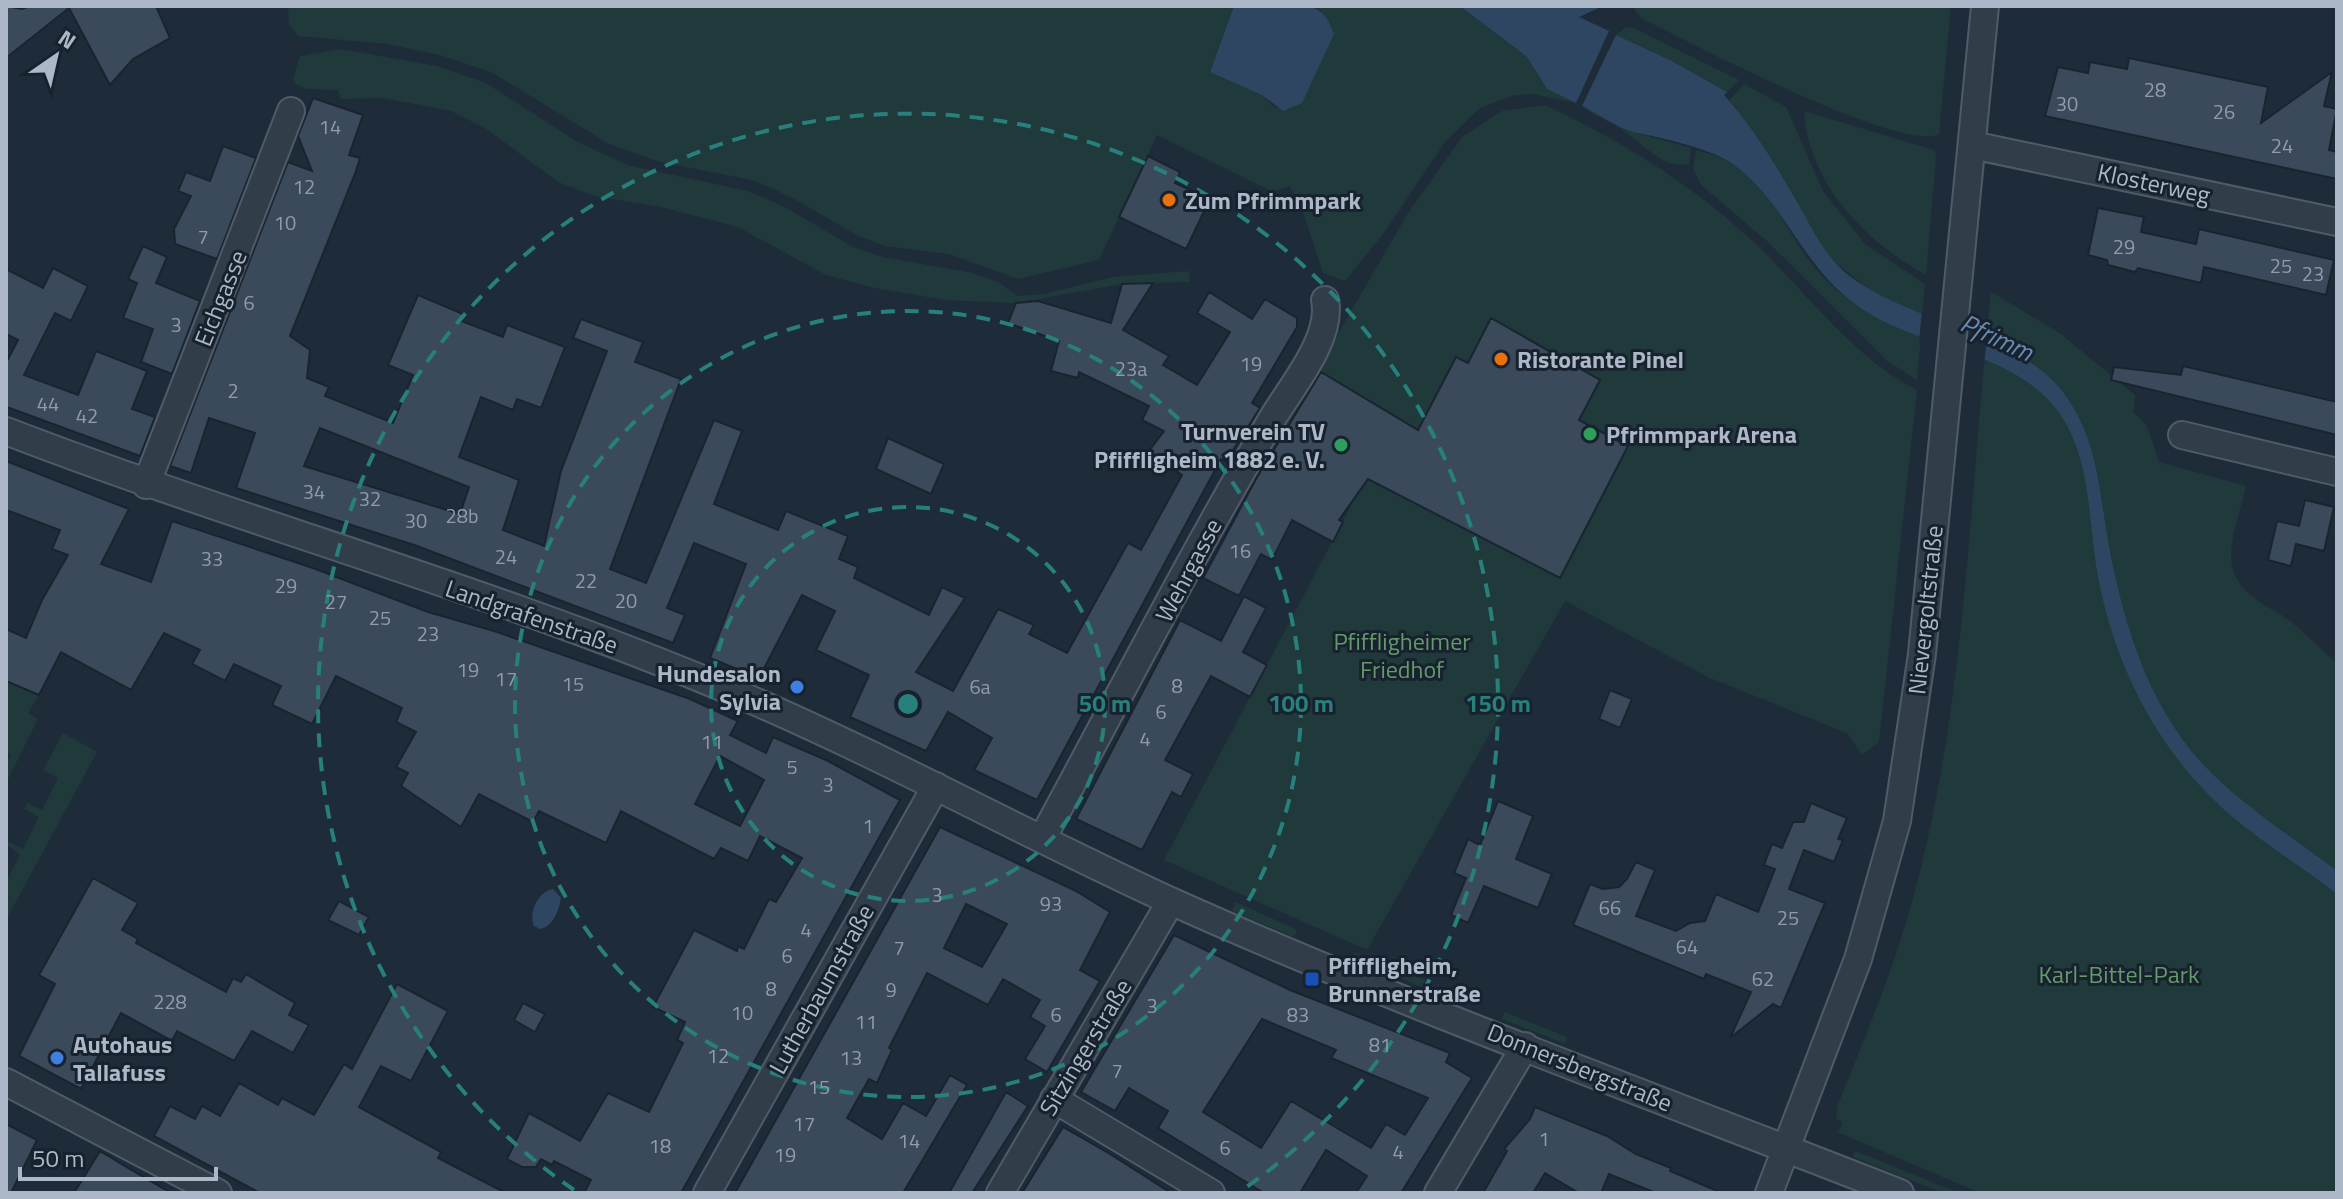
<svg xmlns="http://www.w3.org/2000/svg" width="2343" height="1199" viewBox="0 0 2343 1199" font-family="'Titillium Web',sans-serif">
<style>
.green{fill:#20393b}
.water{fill:#2e4661}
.pier{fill:#1e2c3a}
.building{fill:#3a4a5a;stroke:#1a2431;stroke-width:2;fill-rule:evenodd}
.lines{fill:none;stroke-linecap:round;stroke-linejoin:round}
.minor-casing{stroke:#505b68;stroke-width:30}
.minor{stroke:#323d4a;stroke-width:26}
.ring{fill:none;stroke:#27807b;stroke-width:4;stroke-dasharray:14 10}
.food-dot{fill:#e8710a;stroke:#18222f;stroke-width:3}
.leisure-dot{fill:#2e9e5b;stroke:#18222f;stroke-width:3}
.shop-dot{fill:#3f7fe0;stroke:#18222f;stroke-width:3}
.transit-dot{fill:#1a4fb4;stroke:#18222f;stroke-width:3}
.labels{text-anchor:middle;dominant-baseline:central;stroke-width:6;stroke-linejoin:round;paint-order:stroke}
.number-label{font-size:20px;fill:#909cac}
.street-label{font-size:24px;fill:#acb8c7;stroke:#18222f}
.poi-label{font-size:24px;font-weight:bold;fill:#acb8c7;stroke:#18222f;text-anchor:start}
.park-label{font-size:24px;fill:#629a6b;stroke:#18222f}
.water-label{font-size:26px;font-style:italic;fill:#698bae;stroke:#18222f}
.centre{fill:#27807b;stroke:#18222f;stroke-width:4}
.ring-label{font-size:24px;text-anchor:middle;font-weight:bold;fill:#27807b;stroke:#18222f;stroke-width:6;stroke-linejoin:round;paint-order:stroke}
</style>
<rect width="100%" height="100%" fill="#1e2c3a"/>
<path class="green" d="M288,6h946l-24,65 52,23 12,13 15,2 5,-4 27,-95 -11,-4h150l67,51 20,32 29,14 -43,-9 -18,1 -35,13 -35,34 -61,91 -39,48 -22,-8 -23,-70 -11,-17 -16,6 -116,-57 -58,125 -81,19 -69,-25 -64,-8 -27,-10 -67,-39 -39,-17 -92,-18 -51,-18 -118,-72 -51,-17 -53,-11 -89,-8 -9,-11z
M1632,6h319l-12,128c-39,19 -252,-93 -298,-116z
M1626,27l8,1 105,52 -12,12 -57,-32 -54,-25z
M341,49l96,17 49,17 90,58 51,24 121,26 37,16 68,40 30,10 90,16 25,9 19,14 27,-2 69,-17 75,-6 2,11 -68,2 -106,19 -71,-3 -70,-12 -49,-13 -88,-48 -77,-20 -67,-11 -36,-14 -73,-54 -34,-17 -68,-13 -42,1 -3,-9 -32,-1 -10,-5 -3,-6 7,-22z
M1744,84l42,23 37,84 42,53 60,40 -3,32 -51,-25 -39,-31 -17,-22 -43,-77 -43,-61z
M1545,105c73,34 140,75 200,129 56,50 103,121 172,156l-38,352 -17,13 -15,-22 -137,-55 -145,-77 -198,349 -203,-90 187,-354 -87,-45 144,-248 55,-77 39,-25z
M1582,106l55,27 54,15 -2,16c-27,6 -47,-22 -68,-35 -12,-9 -29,-13 -39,-23z
M1804,111l130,39 2,6 -10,119c-61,-34 -117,-90 -122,-164z
M1696,150c11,4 25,6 35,12 43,25 58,80 91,114 28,30 62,45 99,61l-4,43 -31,-20 -118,-118 -67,-57 -8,-16z
M1991,292l70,42 74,61 -2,17 14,14 12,36 87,24c-14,60 -35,91 29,125 22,12 42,36 62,52v530h-357l-143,-61 5,-7 -1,-5 -5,-1 1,-12c25,-62 51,-124 70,-188 59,-197 62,-423 84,-627z
M6,681l33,14 -11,18 10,6 -32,64v-19l5,-9 -5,-3z
M63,733l34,19 -91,168v-38l14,-27 -14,-11 1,-3 16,8 16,-32 -15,-8 3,-6 15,7 16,-32 -15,-8z
M1236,902l61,28 -3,7 -62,-26z
M1355,953l70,27 -3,7 -69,-28z
M1505,1012l62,25 -2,7 -63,-25z
M1855,1151l104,42h-16l-90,-36z"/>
<path class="water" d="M1234,6h76c15,6 18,13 24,28l-32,69 -19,8 -21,-16 -52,-23z
M1460,6h143l-24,11 30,14 -33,72 -29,-14 -20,-32z
M1616,35l54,25 57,32 -3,3c28,31 51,69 72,105 16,27 26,53 51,74 63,50 167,56 216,118 37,49 36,104 47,160 15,75 38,151 90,209 39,43 91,75 137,110v23c-33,-26 -70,-48 -102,-75 -74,-62 -119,-148 -137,-242 -10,-55 -6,-116 -38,-163 -44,-63 -134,-64 -195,-103 -63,-40 -77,-107 -132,-147 -20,-15 -74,-27 -96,-31 -18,-4 -38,-19 -55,-27z
M553,889l8,9c-2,12 -8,29 -21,31l-6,-3c-6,-12 4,-35 19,-37z"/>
<path class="pier" d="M1922,311l65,26 -3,29 -65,-25z"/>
<path class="building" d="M6,6l16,3 8,-3h126l14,32 -37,21 -23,26 -41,-77 -63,50z
M2129,58l139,29 -7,36 71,-51 -8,34 13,3 -8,41 8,2v27l-292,-63 13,-49 30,6 2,-11 37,7z
M313,98l50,17 -14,40 11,3 -4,13 -66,165 20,14 -3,28 22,9 -4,9 68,27 20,-48 -25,-10 30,-70 45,19 -2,7 42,16 4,-12 58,22 -24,61 -24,-9 -4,11 -32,-13 -22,60 60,23 -16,50 41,16 17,-75 46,-120 -34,-13 8,-19 62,23 -8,20 46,17 -71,190 36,14 68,-163 28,11 -28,73 64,26 8,-19 62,25 -9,23 19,8 -4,11 75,37 13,-28 23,11 -49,74 37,19 45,-82 36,16 -5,9 38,19 61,-110 13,7 41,-75 -33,-24 15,-20 -22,-11 7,-14 -70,-34 -1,6 -27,-7 8,-30 -51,-18 8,-20 22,-2 73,22 11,-39 31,-1 -30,47 46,26 -6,9 34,20 33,-53 -33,-19 12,-21 43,27 13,-20 32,19v9l-45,76 8,5 -34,53 -5,-2 -184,341 -63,-30 18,-32 -44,-26 -22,39 -76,-34 19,-42 -53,-25 19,-39 -33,-16 -43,83 -49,-20 36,-94 -52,-21 -27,65 18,7 -12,28 -256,-97 -181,-58 19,-55 -46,-15 -18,55 -21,-7 118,-304 24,9 -14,-35zM320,428l149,59 -9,27 -156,-48z
M223,146l33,12 -39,101 -42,-15 -1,-15 17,-33 -13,-5 8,-19 24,9z
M1148,156l32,16 -5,11 35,16 -24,50 -67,-32z
M2098,208l46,9 -3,15 55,12 3,-15 135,31 -8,35 -122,-28 -3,16 -63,-15 -3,4 -27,-7 -1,-5 -19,-5z
M143,246l24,11 -11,26 44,18 -28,73 -31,-12 12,-33 -30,-11 14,-35 -9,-4z
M53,268l35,18 -17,35 -16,-8 -31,62 54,20 18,-44 51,20 -15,38 23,8 -15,39 -133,-49 -1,3v-47l12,-23 -12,-6v-65l37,19z
M1491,318l109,62 -21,40 49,26 -68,132 -192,-99 -29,41 4,2 -10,20 -41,-22 -20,40 -11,-6 -22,42 -36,-18 53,-99 65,-107 97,58 38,-73 12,6z
M2183,366l154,36v33l-226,-55 3,-13 67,8z
M888,438l56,26 -13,30 -55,-25z
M6,461l123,48 -28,55 50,18 21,-61 141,47 115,44 66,19 196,68 48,22 -8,14 36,18 7,-16 53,23 74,40 -219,393h-97l7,-13 -37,-19 -2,4 -11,-6 -5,8h-14l-15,-8 22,-46 51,28 28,-48 41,19 34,-69 -6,-3 8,-18 -32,-15 41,-77 43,21 1,-5 6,3 25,-50 7,3 26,-44 -42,-22 -12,25 -27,-13 -7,11 -93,-48 -15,32 -67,-32 -6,11 -54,-28 -18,33 -60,-41 7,-13 -12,-6 20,-35 -20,-10 6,-14 -66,-32 -24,48 -40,-19 9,-19 -47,-22 -9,17 -33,-17 8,-14 -36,-17 -33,57 -70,-38 -22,43 -33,-14v-52l20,9 16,-38 26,-45 -16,-6 8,-19 -54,-20zM720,756l44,24 -24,46 -45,-22z
M2305,500l29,7 -10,44 -28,-7 -5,22 -23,-6 9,-39 22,5z
M1244,596l22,12 -23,44 24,13 -17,32 -39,-21 -46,84 28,14 -12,23 -9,-5 -30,58 -66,-31 104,-199 41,21z
M1610,690l22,9 -12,29 -21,-9z
M1498,801l35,15 -17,43 36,15 -14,34 -54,-22 -16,37 -17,-8 15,-37 -12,-5 14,-34 12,6z
M1811,803l36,15 -9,21 5,1 -9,22 -30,-12 -15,39 36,14 -44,105 -8,-4 -43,34 21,-46 -45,-18 -2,5 -131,-54 17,-41 13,5 16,-2 8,-8 9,-17 19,8 -19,46 40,15 14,-8 15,-2 11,-27 42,18 17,-43 -11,-4 8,-21 10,4 11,-26h11z
M940,827l136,64 34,21 -30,58 20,11 -53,91 -22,-13 20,-33 -15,-9 10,-17 -37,-21 -15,26 -61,-32 -38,75 3,2 -15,33 -8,-4 -22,39 35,21 21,-36 23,13 24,-41 17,10 -64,108h-168zM966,904l41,20 -25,43 -38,-19z
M93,878l45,25 -16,27 16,9 -2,4 90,49 7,-14 8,4 5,-8 49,29 -6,12 20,10 -16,28 -41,-22 -18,30 -57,-30 -5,10 -51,-28 -40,76 -62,-33 36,-72 -16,-9z
M339,901l30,16 -10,18 -31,-15z
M1174,935l116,55 160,63 -4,9 26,16 -71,115h-45l11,-17 -41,-26 -26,43h-36l-106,-65 10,-17 -39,-23 -14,23 -34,-19zM1262,1019l74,31 -5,8 97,40 -23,37 -19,-11 -15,24 -80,-47 -30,47 -58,-36z
M397,984l51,27 -37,70 -30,-15 -22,41 82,45 -3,6 68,35h-246l-106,-57 16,-30 25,13 7,-13 18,10 19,-33 39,22 4,-7 32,17 30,-51 8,5z
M523,1003l22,11 -10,18 -21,-12z
M1006,1092l22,14 -56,87h-23z
M1535,1107l72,29 29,18 35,14 -1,3 52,22h-66l-47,-19 -8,19h-22l-34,-20 -12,20h-50l24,-42 -3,-2 26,-30z
M6,1124l31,16 -26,53h-5z
M1063,1127l47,27 61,39h-149z
M100,1151l28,17 43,25h-97z"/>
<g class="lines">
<g class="minor-casing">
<path id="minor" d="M1972,145l365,77
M6,431c239,92 489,160 725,260 151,64 295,144 444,212 237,106 483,195 725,290
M2182,435l155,37
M146,485l145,-374
M1042,839c76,-140 149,-283 230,-420 19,-32 61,-81 53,-119
M6,1082l212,111
M1054,1099l157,94
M707,1193l229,-407
M1000,1193l171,-292
M1438,1193l87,-147
M1769,1193l89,-234 39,-138 25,-167 63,-648"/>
</g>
<use href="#minor" class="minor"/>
</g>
<g class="ring">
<circle cx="908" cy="704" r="197"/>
<circle cx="908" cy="704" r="393"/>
<path d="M574 1190A590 590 0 1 1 1242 1190"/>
</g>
<g class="food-dot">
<circle cx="1169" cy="200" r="8"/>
<circle cx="1501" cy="359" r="8"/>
</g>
<g class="leisure-dot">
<circle cx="1590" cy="434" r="8"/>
<circle cx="1341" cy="445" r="8"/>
</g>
<g class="shop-dot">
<circle cx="797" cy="687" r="8"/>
<circle cx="57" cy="1058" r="8"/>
</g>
<rect class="transit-dot" x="1304" y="971" width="16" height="16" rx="4"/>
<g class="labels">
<g class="number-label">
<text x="2155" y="89">28</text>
<text x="2067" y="103">30</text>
<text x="2224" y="111">26</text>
<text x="330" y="126">14</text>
<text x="2282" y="145">24</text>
<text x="304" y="186">12</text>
<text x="285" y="222">10</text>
<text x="203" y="236">7</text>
<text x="2124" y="246">29</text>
<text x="2281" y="265">25</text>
<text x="2313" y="273">23</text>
<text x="249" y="302">6</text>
<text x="176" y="324">3</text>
<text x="1251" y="363">19</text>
<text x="1131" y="368">23a</text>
<text x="233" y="390">2</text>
<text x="48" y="403">44</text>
<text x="87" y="415">42</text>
<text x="314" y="491">34</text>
<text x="370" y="498">32</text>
<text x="462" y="515">28b</text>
<text x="416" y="520">30</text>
<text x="1240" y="550">16</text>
<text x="506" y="556">24</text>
<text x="212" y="558">33</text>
<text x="586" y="580">22</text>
<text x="286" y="585">29</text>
<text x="626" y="600">20</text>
<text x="336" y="601">27</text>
<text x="380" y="617">25</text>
<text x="428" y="633">23</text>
<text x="468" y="669">19</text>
<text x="506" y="678">17</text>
<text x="573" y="683">15</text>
<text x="1177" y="685">8</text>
<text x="980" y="686">6a</text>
<text x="1161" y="711">6</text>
<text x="1145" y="738">4</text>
<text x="712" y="741">11</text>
<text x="792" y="766">5</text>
<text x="828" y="784">3</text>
<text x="868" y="825">1</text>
<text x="937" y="894">3</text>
<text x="1051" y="903">93</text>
<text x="1610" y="907">66</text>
<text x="1788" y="917">25</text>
<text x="806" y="929">4</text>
<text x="1687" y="946">64</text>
<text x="899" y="947">7</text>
<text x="787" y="955">6</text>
<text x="1763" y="978">62</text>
<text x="771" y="988">8</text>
<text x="891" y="989">9</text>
<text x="170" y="1001">228</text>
<text x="1152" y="1005">3</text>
<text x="742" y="1012">10</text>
<text x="1056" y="1014">6</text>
<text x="1298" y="1014">83</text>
<text x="866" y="1021">11</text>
<text x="1380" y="1044">81</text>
<text x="718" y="1055">12</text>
<text x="851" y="1057">13</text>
<text x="1117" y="1070">7</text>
<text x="819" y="1086">15</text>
<text x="804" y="1123">17</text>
<text x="1544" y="1138">1</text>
<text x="909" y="1140">14</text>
<text x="660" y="1145">18</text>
<text x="1225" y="1147">6</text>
<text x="1398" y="1151">4</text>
<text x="785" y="1154">19</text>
</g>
<g class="street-label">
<text transform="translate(2154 183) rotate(12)">Klosterweg</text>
<text transform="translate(220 298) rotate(-68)">Eichgasse</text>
<text transform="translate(1188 570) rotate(-62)">Wehrgasse</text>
<text transform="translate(1925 610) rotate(-84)">Nievergoltstraße</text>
<text transform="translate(532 616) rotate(19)">Landgrafenstraße</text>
<text transform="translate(821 989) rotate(-61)">Lutherbaumstraße</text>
<text transform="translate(1085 1047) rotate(-59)">Sitzingerstraße</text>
<text transform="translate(1580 1067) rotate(22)">Donnersbergstraße</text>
</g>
<g class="poi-label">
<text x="1185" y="200">Zum Pfrimmpark</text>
<text x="1517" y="359">Ristorante Pinel</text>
<text x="1325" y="431" text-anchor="end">Turnverein TV<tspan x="1325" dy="28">Pfiffligheim 1882 e. V.</tspan></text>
<text x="1606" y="434">Pfrimmpark Arena</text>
<text x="781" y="673" text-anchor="end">Hundesalon<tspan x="781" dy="28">Sylvia</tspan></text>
<text x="1328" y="965">Pfiffligheim,<tspan x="1328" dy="28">Brunnerstraße</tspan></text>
<text x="73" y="1044">Autohaus<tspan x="73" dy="28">Tallafuss</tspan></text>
</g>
<g class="park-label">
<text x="1402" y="641">Pfiffligheimer<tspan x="1402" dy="28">Friedhof</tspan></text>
<text x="2119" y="974">Karl-Bittel-Park</text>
</g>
<g class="water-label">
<text transform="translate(1997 337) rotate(25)">Pfrimm</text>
</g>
</g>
<circle cx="908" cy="704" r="12" class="centre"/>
<g class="ring-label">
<text x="1105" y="712">50 m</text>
<text x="1301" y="712">100 m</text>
<text x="1498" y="712">150 m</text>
</g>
<rect width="2343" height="1199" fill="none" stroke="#acb8c7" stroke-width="16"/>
<g transform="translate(56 56) rotate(34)" stroke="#18222f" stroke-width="6" paint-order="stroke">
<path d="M0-6L14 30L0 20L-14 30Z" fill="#acb8c7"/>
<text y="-12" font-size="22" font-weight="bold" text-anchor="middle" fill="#acb8c7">N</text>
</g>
<path d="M20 1167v12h196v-12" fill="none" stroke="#acb8c7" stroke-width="4"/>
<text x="32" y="1167" font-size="24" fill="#acb8c7" stroke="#18222f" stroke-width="6" paint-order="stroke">50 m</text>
</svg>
